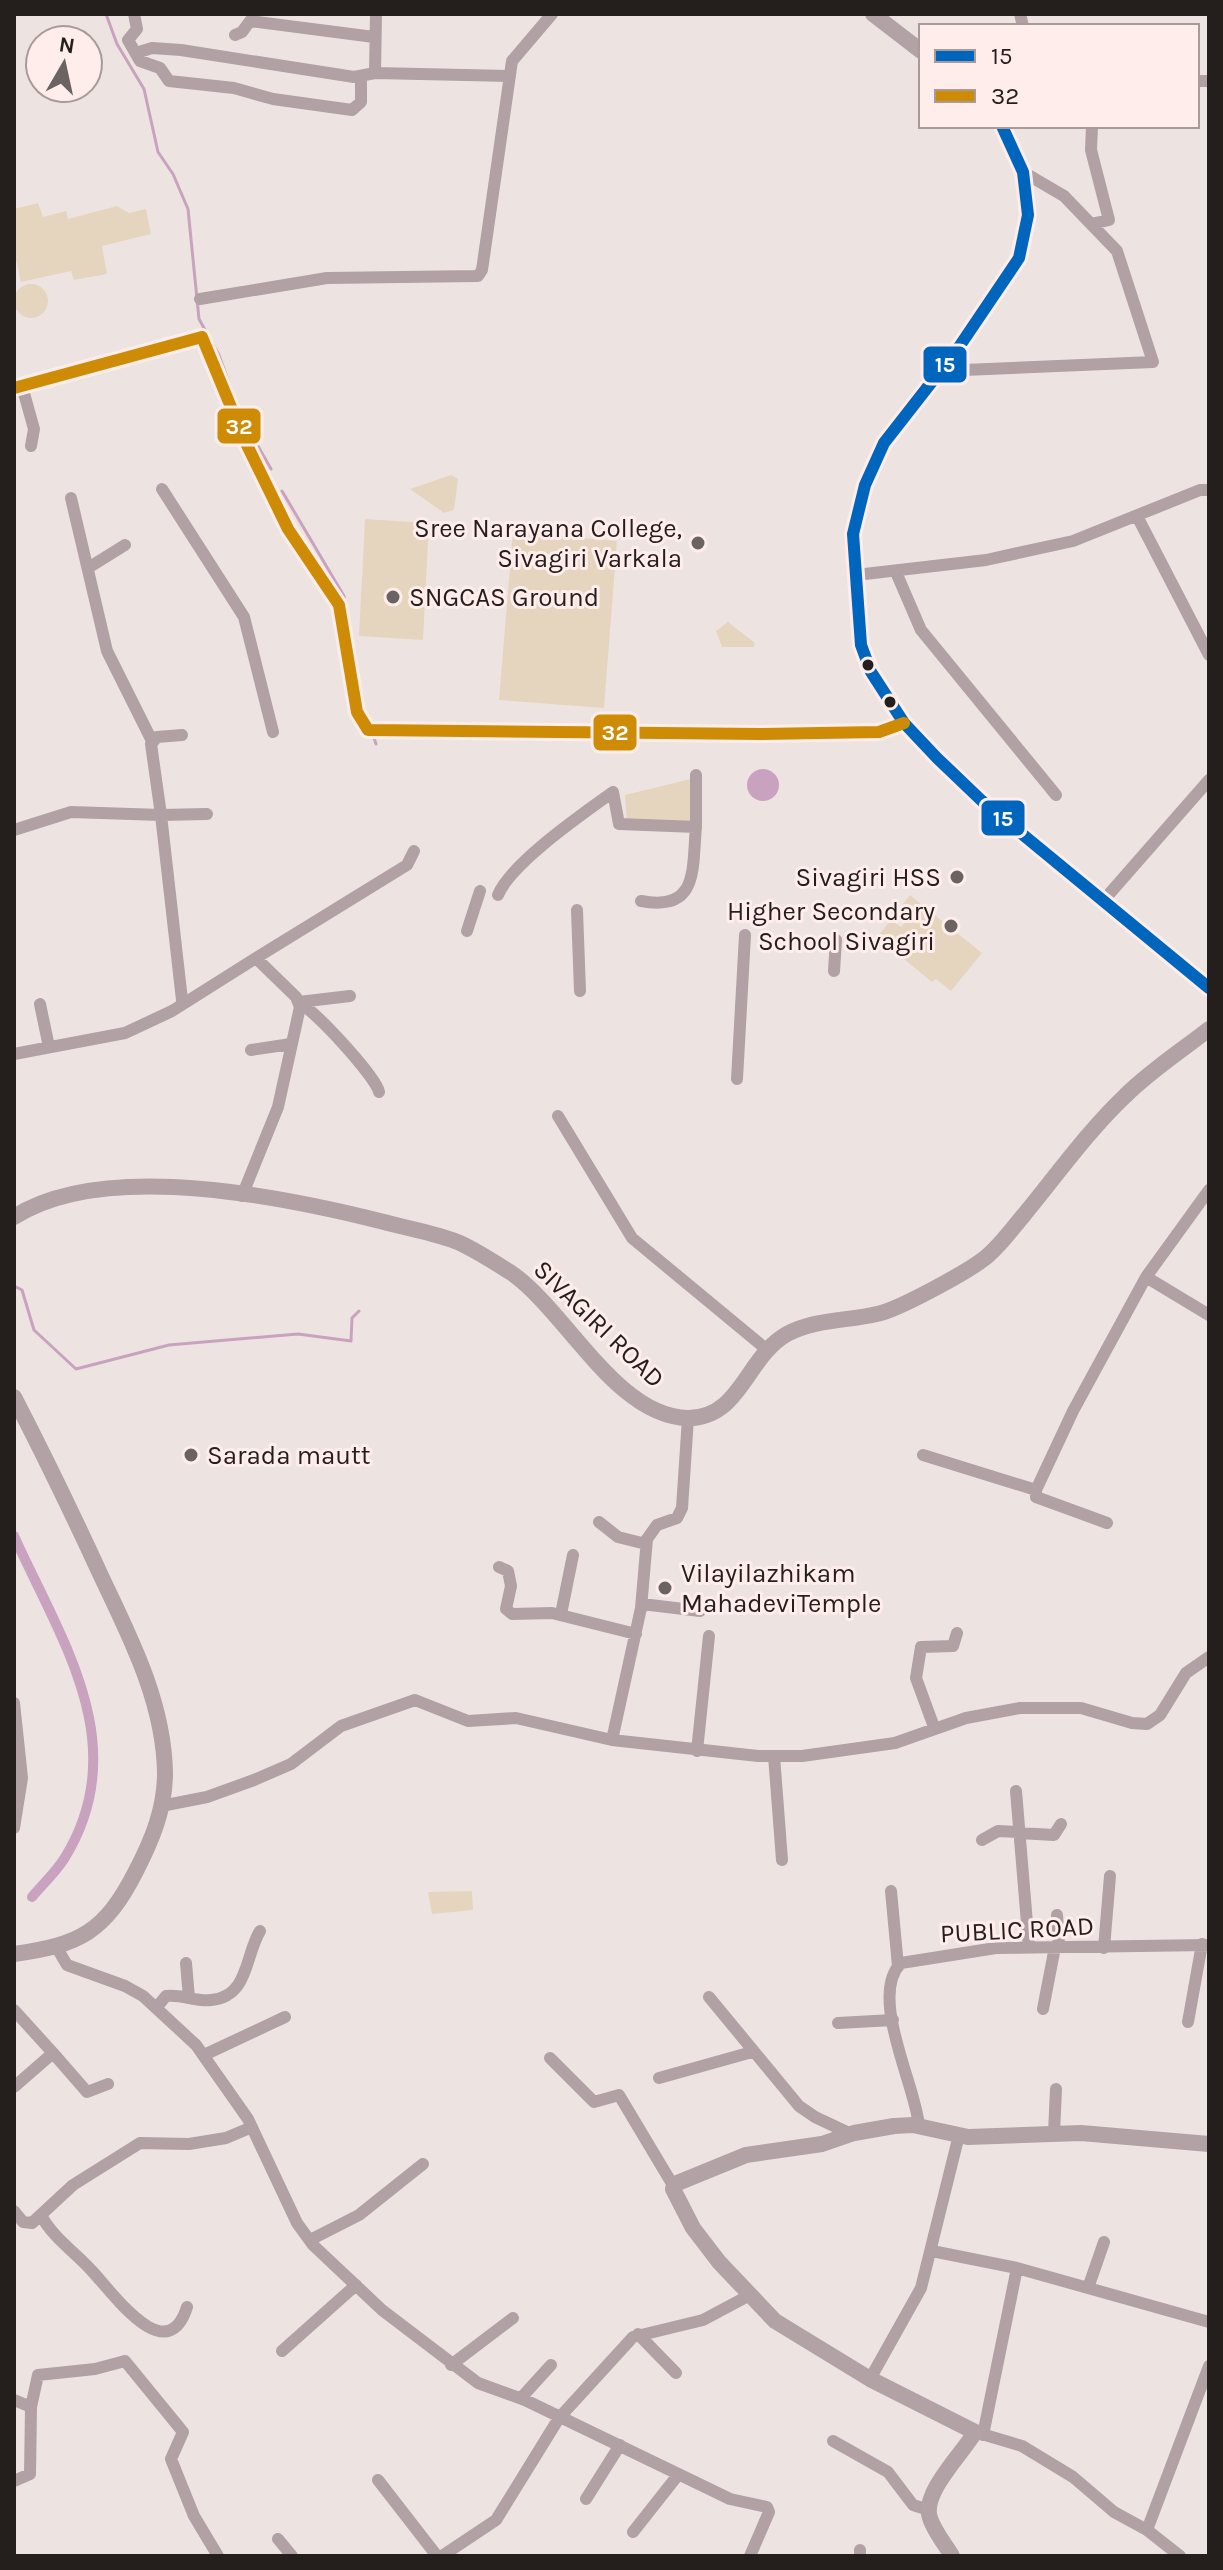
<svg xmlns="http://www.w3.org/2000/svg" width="1223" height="2570" viewBox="0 0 1223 2570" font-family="Karla,sans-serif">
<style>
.green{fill:#e5d5bf}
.water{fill:#c9a2bf}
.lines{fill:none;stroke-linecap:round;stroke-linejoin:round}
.stream{stroke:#c9a2bf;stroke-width:3}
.canal{stroke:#c9a2bf;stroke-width:10}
.minor{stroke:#b1a0a4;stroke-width:12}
.major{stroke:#b2a1a5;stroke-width:16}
.bus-1-casing{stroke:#feedeb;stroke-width:18}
.bus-2-casing{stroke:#feedeb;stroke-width:18}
.bus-1{stroke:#0065bd;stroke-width:12}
.bus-2{stroke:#cd8b06;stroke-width:12}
.poi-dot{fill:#6a6362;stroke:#feedeb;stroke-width:3}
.bus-dot{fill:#241e1d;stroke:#feedeb;stroke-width:3}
.labels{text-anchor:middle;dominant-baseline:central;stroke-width:6;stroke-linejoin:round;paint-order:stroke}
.poi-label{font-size:26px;fill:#241e1d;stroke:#feedeb;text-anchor:end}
.street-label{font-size:26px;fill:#241e1d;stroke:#feedeb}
.line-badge{stroke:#feedeb;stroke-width:3}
.badge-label{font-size:22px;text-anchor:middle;font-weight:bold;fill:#fff}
</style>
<rect width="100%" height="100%" fill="#ede4e2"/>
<path class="green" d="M38,203l5,14 23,-6 2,8 49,-13 12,7 17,-4 5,25 -49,12 5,28 -33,6 -3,-9 -50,11 -7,-31v-42z
M14 301a17 17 0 1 1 34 0a17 17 0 1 1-34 0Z
M451,475l7,4 -4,31 -10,3 -34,-24z
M365,519l64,4 -6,117 -64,-4z
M513,532l104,9 -13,167 -105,-8z
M728,622l27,21 -1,4h-32l-6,-16z
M691,779v43h-64l-2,-27z
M910,895l72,58 -31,38 -15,-12 -4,3 -55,-45 14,-17 10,7 11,-13 -10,-9z
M472,1891l1,19 -41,4 -4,-22z"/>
<path class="water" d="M747 785a16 16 0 1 1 32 0a16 16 0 1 1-32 0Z"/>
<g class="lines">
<path class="stream" d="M106,14l11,30 27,45 14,63 15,22 15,35 11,110 20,36 22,61 30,53
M282,491l62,105 5,34
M353,653l3,20
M374,738l2,6
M14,1286l8,4 12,40 42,39 93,-24 129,-11 53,7 1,-23 7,-7"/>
<path class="canal" d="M14,1536c47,104 121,210 50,323 -9,14 -22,26 -32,38"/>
<path class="minor" d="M134,14l3,15 -9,11 12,21 20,7 9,13 65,7 39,11 79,11 9,-8v-25
M1020,14l3,12
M235,35l7,-3 8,-11 124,16
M136,53l16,-5 29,2 173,27 21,-4 135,3
M375,73l1,-59
M1197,81h12
M1091,224l18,-4 -18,-70 1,-24
M200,299l127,-21 151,-2 4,-6 30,-209 40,-47
M940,371l213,-9 -36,-111 -53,-55 -41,-24
M22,386l12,43 -3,17
M14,388l188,-51 43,104 43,88 51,76 18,107 11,18 393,4 118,-2 25,-9
M162,489l82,128 29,115
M71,498l36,153 45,90
M1138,518l71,137
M88,568l37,-23
M896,572l25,58 135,165
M856,575l130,-15 87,-19 127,-51h9
M14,830l57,-18 90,3 -10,-71 6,-7 25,-2
M498,895c13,-32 86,-82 115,-103l6,32 77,3v-52
M641,901c58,11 51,-32 55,-74
M1103,901l106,-121
M577,910l3,81
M467,931l13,-40
M256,958l151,-93 7,-14
M834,971l2,-31
M182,1000l-21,-185 46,-1
M299,1002l51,-6
M299,1003c15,6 77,74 80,89
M40,1004l9,43
M251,1050l40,-6
M14,1054l111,-21 47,-22 84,-53 40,39 4,10 -22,100 -36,89
M737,1079l8,-144
M558,1116l74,122 134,111
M1209,1190l-63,87 63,38
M923,1455l113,35
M599,1522l19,15 28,7
M1107,1523l-71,-26v-7l37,-79 73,-134
M499,1567l9,4 3,15 -5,23 6,5 40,-1 84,21
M642,1604l58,7
M561,1614l12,-59
M14,1703l8,75 -8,50
M934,1727l-18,-49 5,-31 32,-1 4,-13
M612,1740l29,-132 6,-69 10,-14 20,-7 5,-10 6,-90
M697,1751l12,-115
M774,1756l8,104
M1016,1791l13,156
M161,1806l46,-9 47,-17 37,-16 50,-38 74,-26 53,21 48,-3 96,22 146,16h44l93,-13 71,-25 54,-10h61l51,15 15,1 13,-9 26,-42 23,-16
M1019,1833l35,2 7,-11
M982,1840l16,-9 21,1
M891,1891l7,75
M1057,1915l2,31
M57,1948l10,17 58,21 18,10 53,49 52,74 49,104 16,22 69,65 96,73 47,17 205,99 37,8 2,5 -19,44
M1104,1948l6,-72
M186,1963l3,35
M709,1997l90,109 16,11 36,17
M157,2007l9,-11c16,-2 30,6 45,4 38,-3 34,-45 49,-69
M1043,2009l12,-62
M14,2010l39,43 -39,34
M1188,2022l14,-78
M838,2023l55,-3
M53,2053l34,39 21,-8
M204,2055l81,-38
M550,2058l44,44 25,-7 55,92
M659,2078l93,-26
M919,2126c-3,-40 -51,-130 -18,-163l95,-15 213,-3
M1054,2133l2,-44
M14,2211l9,11 9,1 41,-38 67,-42 49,1 37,-6 26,-11
M41,2215c11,22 35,38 51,56 20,21 75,100 95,36
M310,2240l49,-25 64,-51
M932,2251l85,17 192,54
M1088,2288l16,-46
M638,2334l38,39
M282,2351l74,-66
M451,2365l62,-47
M870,2379l51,-91 38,-153
M521,2398l30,-33
M14,2400l17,7 -1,67 -16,7
M31,2407l7,-32 57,-6 30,-8 58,71 -12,27 23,57 24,40
M975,2432l47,14 51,31 41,35 33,18 33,26
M983,2435l34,-167
M833,2441l55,31 25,33 16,5
M378,2480l59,76
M586,2499l34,-54
M1147,2530l62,-164
M633,2532l45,-57
M278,2539l14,17
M442,2556l54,-36 63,-102 74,-81 70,-17 45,-24
M860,2556v-6"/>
<path class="major" d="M873,14l48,37
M1002,126l21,46 5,43 -9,43 -60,89 -75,96 -19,42 -12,49 8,111 10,27 33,51 33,35 45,43 227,187
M14,1217c91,-58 271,-20 370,5 25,7 53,11 76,21 17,8 34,19 50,29 56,38 106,145 178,146 53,0 58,-61 99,-84 28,-15 60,-13 90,-20 21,-4 90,-42 108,-56 14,-11 27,-29 38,-42 33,-40 65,-85 102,-120 25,-25 56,-45 84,-67
M14,1397c31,60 60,120 88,181 29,61 62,125 63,195 0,36 -13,67 -29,98 -31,61 -56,74 -122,83
M952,2556c-7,-12 -18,-25 -22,-38 -9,-25 34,-66 45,-86l-105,-53 -95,-58 -56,-59 -26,-34 -20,-39 2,-5 71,-29 76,-11 32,-11 40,-7 19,-1 55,12 113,-4 128,11"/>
<g class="bus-1-casing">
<path id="bus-1" d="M1002,126l21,46 5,43 -9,43 -60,89 -75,96 -19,42 -12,49 8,111 10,27 33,51 33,35 45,43 227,187"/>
</g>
<g class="bus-2-casing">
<path id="bus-2" d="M14,388l188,-51 43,104 43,88 51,76 18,107 11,18 393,4 118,-2 25,-9"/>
</g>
<use href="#bus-1" class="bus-1"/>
<use href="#bus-2" class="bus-2"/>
</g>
<g class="poi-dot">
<circle cx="698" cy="543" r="8"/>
<circle cx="393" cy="597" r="8"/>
<circle cx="957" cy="877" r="8"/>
<circle cx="951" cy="926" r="8"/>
<circle cx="191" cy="1455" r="8"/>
<circle cx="665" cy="1588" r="8"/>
</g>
<g class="bus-dot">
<circle cx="868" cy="665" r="7"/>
<circle cx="890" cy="702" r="7"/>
</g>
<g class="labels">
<g class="poi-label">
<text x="682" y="528">Sree Narayana College,<tspan x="682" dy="30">Sivagiri Varkala</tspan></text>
<text x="409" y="597" text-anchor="start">SNGCAS Ground</text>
<text x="941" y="877">Sivagiri HSS</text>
<text x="935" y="911">Higher Secondary<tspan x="935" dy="30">School Sivagiri</tspan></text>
<text x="207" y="1455" text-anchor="start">Sarada mautt</text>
<text x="681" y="1573" text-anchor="start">Vilayilazhikam<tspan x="681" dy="30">MahadeviTemple</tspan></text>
</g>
<g class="street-label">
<text transform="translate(599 1324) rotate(44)">SIVAGIRI ROAD</text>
<text transform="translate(1017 1930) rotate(-3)">PUBLIC ROAD</text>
</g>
</g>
<g class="line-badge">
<rect x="922" y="345" width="46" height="39" rx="8" fill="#0065bd"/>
<rect x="216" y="407" width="46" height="38" rx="8" fill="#cd8b06"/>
<rect x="592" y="713" width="46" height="39" rx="8" fill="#cd8b06"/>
<rect x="980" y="799" width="46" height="38" rx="8" fill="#0065bd"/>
</g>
<g class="badge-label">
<text x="945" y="372">15</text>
<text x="239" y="434">32</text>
<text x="615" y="740">32</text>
<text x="1003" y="826">15</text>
</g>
<rect width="1223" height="2570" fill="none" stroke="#241e1d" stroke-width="32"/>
<rect x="919" y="24" width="280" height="104" fill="#feedeb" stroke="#a79a99" stroke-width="2"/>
<rect x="935" y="50" width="40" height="12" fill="#0065bd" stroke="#a79a99" stroke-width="2"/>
<text x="991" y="64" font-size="24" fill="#241e1d">15</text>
<rect x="935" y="90" width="40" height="12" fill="#cd8b06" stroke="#a79a99" stroke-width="2"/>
<text x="991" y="104" font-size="24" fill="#241e1d">32</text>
<g transform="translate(64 64) rotate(9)"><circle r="38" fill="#feedeb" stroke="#a79a99" stroke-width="2"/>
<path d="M0-6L14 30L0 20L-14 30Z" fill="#6a6362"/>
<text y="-12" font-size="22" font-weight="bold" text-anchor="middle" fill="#241e1d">N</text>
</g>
</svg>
